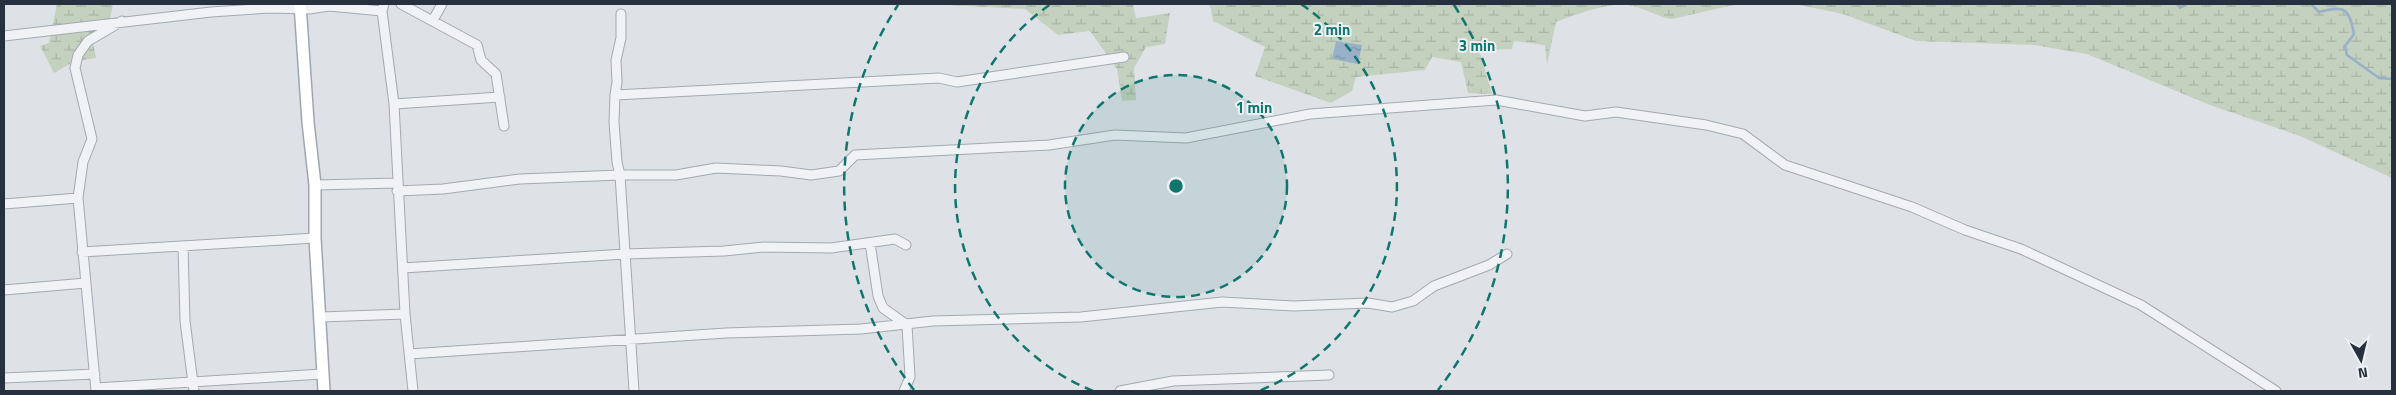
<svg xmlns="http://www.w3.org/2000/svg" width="2396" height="395" viewBox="0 0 2396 395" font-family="'Titillium Web',sans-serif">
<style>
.wetland{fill:url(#wetland-marsh)}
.water{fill:url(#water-ripples)}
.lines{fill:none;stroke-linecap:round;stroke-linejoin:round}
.stream{stroke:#98b1c8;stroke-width:2.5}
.minor-casing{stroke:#a3a9b1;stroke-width:11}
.major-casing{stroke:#9da7b3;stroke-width:14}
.minor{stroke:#f0f2f6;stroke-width:9}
.major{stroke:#fff;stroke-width:11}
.ring{fill:none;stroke:#0f766e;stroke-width:2.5;stroke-dasharray:9 6}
.centre{fill:#0f766e;stroke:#edf1f5;stroke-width:2.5}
.ring-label{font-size:15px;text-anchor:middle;font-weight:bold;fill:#0f766e;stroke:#edf1f5;stroke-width:4;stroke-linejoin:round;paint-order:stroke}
</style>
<defs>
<pattern id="wetland-marsh" width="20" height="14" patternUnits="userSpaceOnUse" patternTransform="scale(1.25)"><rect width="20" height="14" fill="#c4d1bf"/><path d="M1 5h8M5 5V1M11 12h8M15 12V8" fill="none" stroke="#a8b4a5"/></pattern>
<pattern id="water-ripples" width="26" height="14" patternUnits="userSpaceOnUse" patternTransform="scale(1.25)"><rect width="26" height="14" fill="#98b1c8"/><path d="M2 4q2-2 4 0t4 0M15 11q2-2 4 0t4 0" fill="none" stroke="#7c90a4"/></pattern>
</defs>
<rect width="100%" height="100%" fill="#dee2e7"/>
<path class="wetland" d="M57,4h56l-4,20 -18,10 5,24 -23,4 -19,11 -14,-27 9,-3z
M928,4h205l3,14 34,-5 -5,31 -19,3 -12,21 2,32 -14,1 -5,-32 -27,-38 -32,4 -33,-26z
M1210,4h528l-66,15c-15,-2 -29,-12 -44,-14 -18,-3 -54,10 -72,17l-9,43 -2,-20 -31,-4 -2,8 -33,1 13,44 -24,-1 -7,-31 -29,-5 -7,13 -69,7 -4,14 -21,12 -76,-27 10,-29 -52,-26z
M1795,4h597v174l-92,-42 -90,-31 -123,-51 -53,-9 -118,-4 -73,-27z"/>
<path class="water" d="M1336,41l26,4 -4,19 -26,-5z"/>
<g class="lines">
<path class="stream" d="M2178,4l2,4 7,-4
M2311,4l8,8c26,-7 30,-4 35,22l-9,12 2,9 32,23 13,1"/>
<g class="minor-casing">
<path id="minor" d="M384,4l-2,7 12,93 11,210 8,77
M401,4l76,41 4,15 15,14 8,52
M621,14v24l-5,22 1,22 -2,13 -1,27 3,40 3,13 14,216
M433,20l9,-16
M4,36l207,-24 59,-4 39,1 20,-3 53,5
M615,95l324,-17 18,4 167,-25
M394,104l106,-7
M315,185l83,-2
M397,191l46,-2 77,-10 100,-4h56l40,-7 65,3 30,4 28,-4 16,-16 194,-10 66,-10 71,3 124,-24 186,-14 89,16 31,-4 90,13 37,9 42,31 127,42 53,23 56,19 120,56 135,86
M4,204l74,-6
M870,243l8,53 5,12 24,17
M183,246l2,75 9,70
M82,252l233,-14
M403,268l222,-14 99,-3 40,-4 67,1 64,-9 11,6
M4,290l82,-7
M321,317l84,-3
M409,354l317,-21 135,-4 72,-8 148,-4 141,-15 72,4 74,-3 24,4 21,-6 21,-15 55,-21 18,-11
M4,378l91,-4
M96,388l226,-14
M96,391l-18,-193 5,-36 9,-23 -17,-71 3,-13 10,-14 34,-20
M904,391l6,-14 -3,-52
M1120,391l53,-10 156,-6"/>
</g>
<g class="major-casing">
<path id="major" d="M300,4l8,118 7,63v53l9,153"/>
</g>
<use href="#minor" class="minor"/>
<use href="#major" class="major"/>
</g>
<circle cx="1176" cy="186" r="111" fill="#0f766e" fill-opacity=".12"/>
<g class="ring">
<circle cx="1176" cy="186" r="111"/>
<path d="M1093 391A221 221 0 0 1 1051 4M1301 4A221 221 0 0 1 1259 391"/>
<path d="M914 390A332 332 0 0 1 898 5M1454 5A332 332 0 0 1 1438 390"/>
</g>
<circle cx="1176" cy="186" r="8" class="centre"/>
<g class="ring-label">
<text x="1332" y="35">2 min</text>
<text x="1477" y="51">3 min</text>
<text x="1254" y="113">1 min</text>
</g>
<rect width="2396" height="395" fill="none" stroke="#27303e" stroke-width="10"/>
<g transform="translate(2361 360) rotate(172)" stroke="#edf1f5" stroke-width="4" paint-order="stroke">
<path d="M0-4L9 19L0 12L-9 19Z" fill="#27303e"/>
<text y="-8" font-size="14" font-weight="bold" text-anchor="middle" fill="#27303e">N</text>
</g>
</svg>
